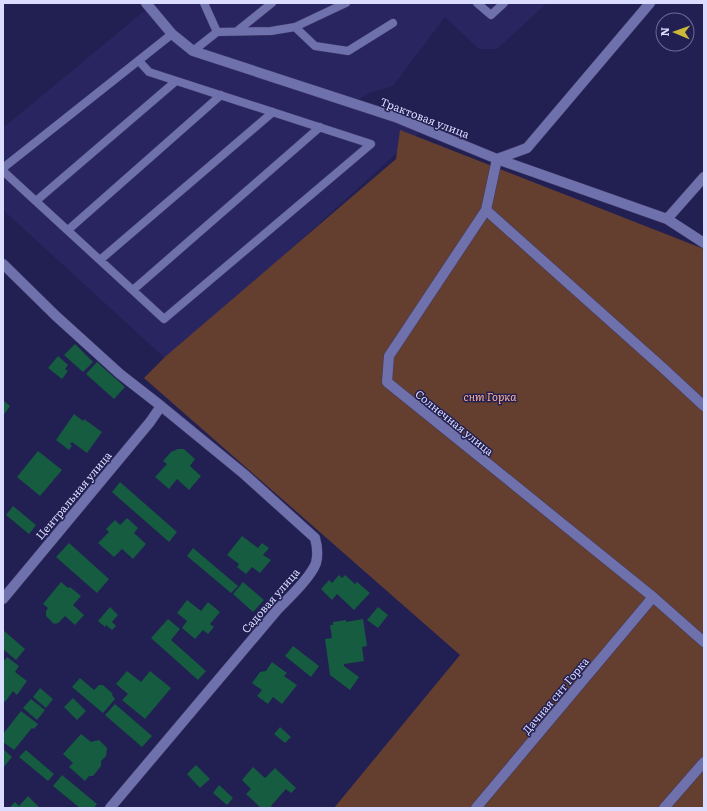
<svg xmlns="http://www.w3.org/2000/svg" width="707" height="811" viewBox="0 0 707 811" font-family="Literata,serif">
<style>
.built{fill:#292560}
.green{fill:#643f30}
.building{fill:#155c40}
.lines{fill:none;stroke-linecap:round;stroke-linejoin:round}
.lane-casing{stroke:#3f3866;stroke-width:9}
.street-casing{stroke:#3f3866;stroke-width:11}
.lane{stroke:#6f71ac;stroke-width:8}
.street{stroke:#6f71ac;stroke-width:10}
.labels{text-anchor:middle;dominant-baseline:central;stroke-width:3;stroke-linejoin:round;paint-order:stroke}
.street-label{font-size:11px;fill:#daddff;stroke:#221f52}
.park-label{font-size:11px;font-style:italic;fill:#fab398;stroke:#221f52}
</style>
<rect width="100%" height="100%" fill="#221f52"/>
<path class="built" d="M146,3h401l-50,46h-18l-34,-32 -52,69 -23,7 -18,10 71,26 -255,232 -165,-151v-82l146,-121z"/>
<path class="green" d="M400,130l304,119v559h-370l126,-153 -316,-277 22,-22 230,-197z"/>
<path class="building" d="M75,344l18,18 -10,10 -19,-17z
M58,356l10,9 -3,4 3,2 -6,8 -14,-11z
M97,362l28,25 -11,12 -28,-25z
M3,400l7,6 -7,10z
M74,414l9,7 1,-2 18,13 -15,21 -15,-11 -2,2 2,2 -3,4 -13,-10z
M178,449h6l11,10 -5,7 11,10 -12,14 -12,-11 -8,10 -14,-12 12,-13 -4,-3 8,-9z
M38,451l24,19 -22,26 -23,-19z
M120,482l57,50 -8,10 -57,-50z
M13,506l23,19 -7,9 -23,-19z
M127,518l11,10 -4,5 12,11 -13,15 -11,-10 -8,8 -16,-14 11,-11 -3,-3 9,-9 5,5z
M242,536l16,12 4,-5 7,5 -6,7 8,5 -11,13 -8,-6 -6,7 -9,-7 2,-3 -12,-9z
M69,543l40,36 -12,14 -41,-36z
M193,548l45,38 -7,7 -44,-37z
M339,575l3,3 3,-3 10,9 2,-2 13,11 -16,17 -17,-16 -5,6 -11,-11 8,-9 3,3z
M61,582l7,6 2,-1 11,9 -8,9 11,10 -9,10 -10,-9 -7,7 -4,1 -8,-8v-5l2,-3 -5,-4z
M243,582l21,18 -11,12 -20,-18z
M187,600l14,11 7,-9 12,10 -10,12 4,3 -6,7 -5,-4 -8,9 -13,-11 5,-7 -10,-8z
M110,607l8,8 -6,7 4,4 -4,4 -6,-5 -1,2 -7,-6z
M378,607l10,8 -10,13 -11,-8z
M168,619l12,10 -9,11 35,31 -8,9 -47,-42z
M363,619l4,27 -5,1 2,14 -20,3v2l15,11 -9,13 -20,-15 -5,-36 7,-1 -2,-13h3v-3l13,-2v2z
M3,630l22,19 -9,11 -13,-11z
M293,646l26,20 -8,11 -26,-21z
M7,657l12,9 -4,6 12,9 -10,14 -4,-4 -8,11 -2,-2v-38z
M272,662l15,11 -3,3 13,9 -15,19 -9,-7 -5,7 -11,-8 5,-6 -10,-7 8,-11 6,-1z
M127,671l14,11 9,-11 21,17 -26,31 -23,-19 6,-6 -12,-10z
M80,678l14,12 5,-5h4l10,9 -1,1 3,4 -12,14 -31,-26z
M40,688l13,11 -7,9 -13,-11z
M73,698l13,13 -9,9 -13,-13z
M31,699l14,11 -8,10 -14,-12z
M115,704l37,32 -10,11 -37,-32z
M21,711l17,13 -4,5 -2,-1 -18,22 -11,-8v-8z
M280,727l11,10 -6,6 -11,-9z
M81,734l10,8 8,-2 8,8 -1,8 -5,5v5l-8,10h-4l-4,5 -16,-14 4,-4 -10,-9z
M3,749l9,8 -9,11z
M26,750l28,24 -6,7 -29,-24z
M196,765l14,14 -10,9 -13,-14z
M253,767l12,11 10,-10 21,20 -5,5 -5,-4 -15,17 2,2h-12l-15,-14 5,-5 -9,-9z
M62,775l35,29 -3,4h-14l-27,-22z
M219,785l14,13 -6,7 -14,-12z
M28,796l12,12h-31l6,-6 4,4z"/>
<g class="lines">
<g class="lane-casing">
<path id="lane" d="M204,3l13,29
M477,3l14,12 13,-12
M295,27l20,19 33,5 45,-28
M237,31l35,-28
M193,51l24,-19 54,-1 24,-4 51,-24
M3,168l169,-134
M3,171l161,148 207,-175 -222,-72 -10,-11
M36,201l140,-120
M68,230l153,-135
M100,260l173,-148
M133,290l187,-163"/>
</g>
<g class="street-casing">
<path id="street" d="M146,3l26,31 21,17 202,66 102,42 170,60 37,24
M497,159l-11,51 -97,146 -2,26 266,215 51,45
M497,159l30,-11 123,-145
M486,210l177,158 41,38
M667,219l37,-42
M3,264l53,52 64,58 41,32 83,68 71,64c2,7 3,17 1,25 -5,14 -27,35 -38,46l-168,199
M3,599l147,-177 11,-16
M476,808l177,-211
M664,808l40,-46"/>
</g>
<use href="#lane" class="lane"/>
<use href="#street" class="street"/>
</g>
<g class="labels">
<g class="street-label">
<text transform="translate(425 117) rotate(21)">Трактовая улица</text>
<text transform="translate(455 422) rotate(39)">Солнечная улица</text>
<text transform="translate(73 495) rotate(-50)">Центральная улица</text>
<text transform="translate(270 600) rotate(-49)">Садовая улица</text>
<text transform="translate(555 695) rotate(-50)">Дачная снт Горка</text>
</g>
<g class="park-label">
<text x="490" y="396">снт Горка</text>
</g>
</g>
<rect width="707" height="811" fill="none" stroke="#daddff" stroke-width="8"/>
<g transform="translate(675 32) rotate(272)"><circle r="19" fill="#221f52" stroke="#6c6b97"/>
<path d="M0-3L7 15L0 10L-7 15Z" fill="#cbba39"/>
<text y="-6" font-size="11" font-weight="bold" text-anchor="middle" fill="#daddff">N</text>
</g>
</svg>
